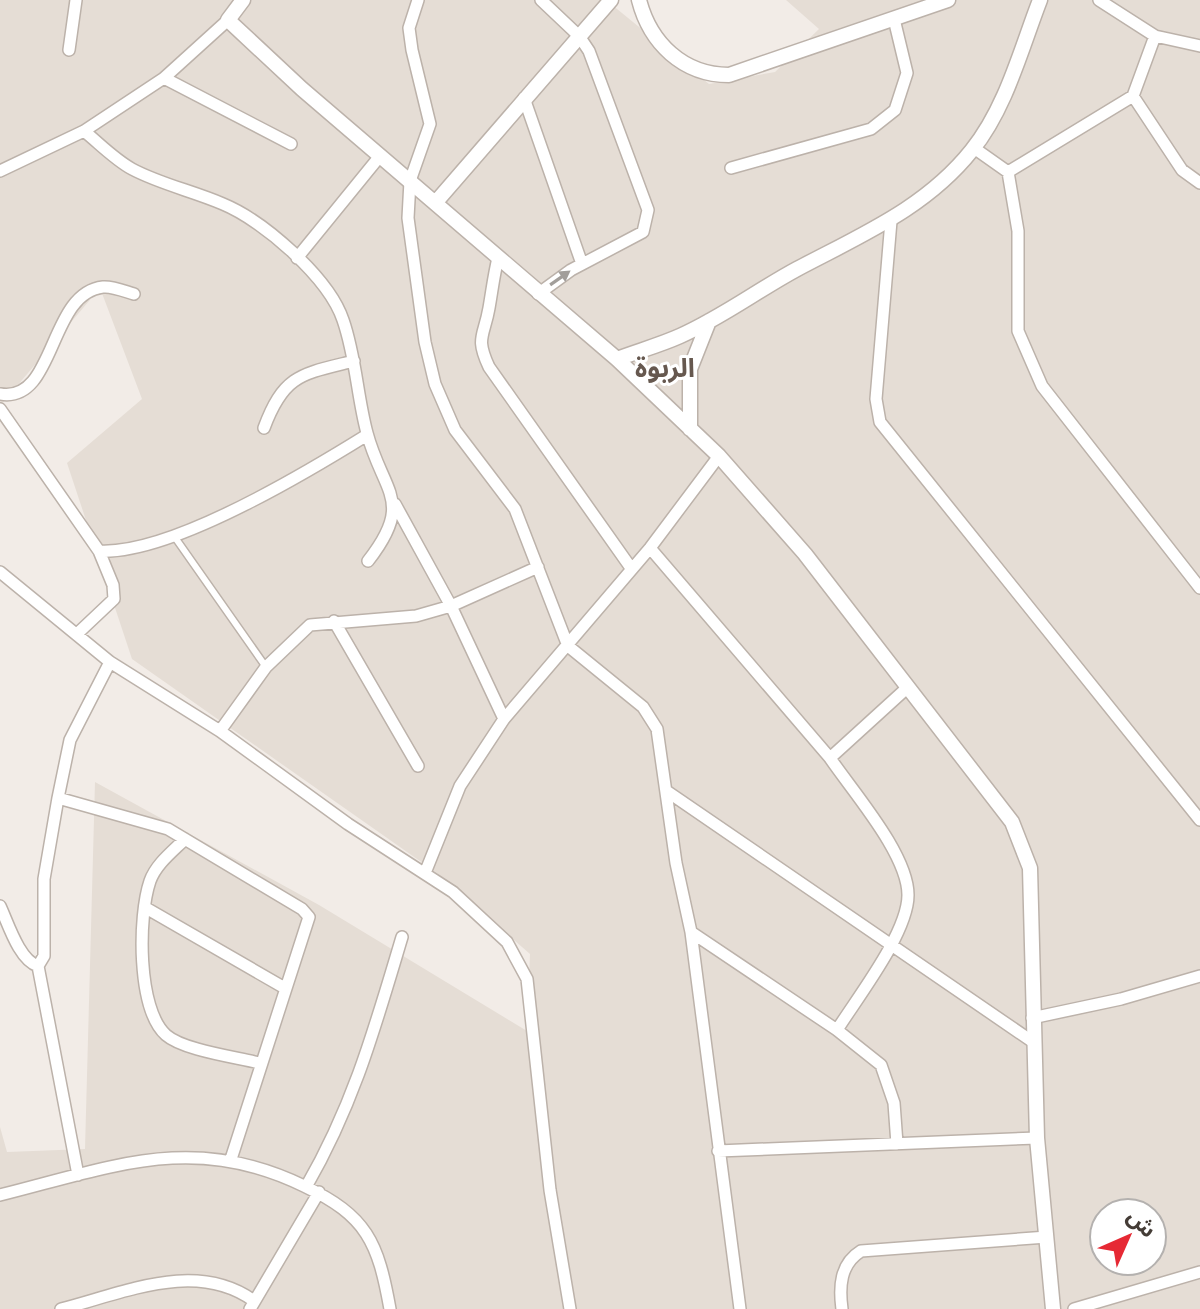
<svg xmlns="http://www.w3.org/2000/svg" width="1200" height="1309" viewBox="0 0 1200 1309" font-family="'Varela Round','Noto Sans Arabic',sans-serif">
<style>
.residential{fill:#e5ddd5;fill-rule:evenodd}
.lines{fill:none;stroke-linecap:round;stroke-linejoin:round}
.service-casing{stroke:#bcb2aa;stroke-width:9}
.minor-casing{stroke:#bcb2aa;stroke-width:14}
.tertiary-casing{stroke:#bcb2aa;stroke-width:17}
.service{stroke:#fff;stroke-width:6}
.minor{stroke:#fff;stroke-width:11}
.tertiary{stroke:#fff;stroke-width:14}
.oneway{fill:#a29e9a}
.labels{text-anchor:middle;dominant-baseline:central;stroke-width:6;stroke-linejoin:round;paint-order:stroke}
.neighbourhood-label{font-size:26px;font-weight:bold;fill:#66584f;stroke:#fff}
</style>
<rect width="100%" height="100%" fill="#f2ece7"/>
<path class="residential" d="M0,0h606l103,84 66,-12 44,-43 -33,-29h414v1309h-1200v-182l7,25 78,-3 10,-367 224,123 208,126 3,-77 -93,-81 -305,-214 -65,-196 75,-64 -42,-111 -100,118zM1104,1213h48v48h-48z"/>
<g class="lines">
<g class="service-casing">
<path id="service" d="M174,536l92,131"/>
</g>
<g class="minor-casing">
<path id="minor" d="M418,0l-9,28 3,22 18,74 -20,57 -2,37 17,124 10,42 20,46 60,79 53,137 75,61 14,22 19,134 15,69 49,377
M1099,0l56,36 45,10
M1155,36l-22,60 49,74 18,13
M69,50l7,-50
M164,78l127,66
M524,98l58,166
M84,131c16,13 30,28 48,38 28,15 61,22 91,35 41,17 106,74 120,116 13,37 14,76 24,113 16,60 48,68 1,128
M974,148l34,24 10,59v100l24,55 158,202
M731,168l140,-39 24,-19 12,-37 -13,-54
M0,171l84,-40 80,-53 64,-58
M1008,172l125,-76
M891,221l-15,178 4,23 320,398
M297,258l83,-102
M498,258c-4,16 -6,33 -9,50 -5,29 -14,29 0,59l142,201
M538,294l33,-24 72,-38 5,-22 -59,-159 -10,-15 -38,-36
M0,394c56,10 48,-101 103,-107 9,-1 21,4 31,7
M0,409l99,142c70,4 207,-78 268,-116
M264,428c20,-54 38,-54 90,-67
M395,504l56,102 53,113
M650,548l180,210
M0,572l110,90 110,69 128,93 105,68 54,50 20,37 23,211 20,119
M334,621l84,145
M78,633l36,-34 -1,-14 -14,-34
M110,662l-40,78 -12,58 110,31 134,80 7,8 -78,242
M220,731l46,-64 44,-42 106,-9 35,-10 87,-39
M668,792l365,250
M185,839c-12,12 -29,25 -35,42 -12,35 -13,128 16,154 17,15 69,22 93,28
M425,873l35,-87 44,-67 146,-171 69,-92
M0,906c8,17 19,54 38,60l6,-10v-77l14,-81
M146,908l137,79
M691,932l146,98 44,35 13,38 3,41
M38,966l40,209
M1032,1018l89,-19 79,-23
M837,1030c20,-32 71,-97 71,-135 0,-41 -55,-103 -78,-137l78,-71
M718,1151l319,-13
M306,1187c48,-83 69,-160 96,-250
M0,1195c112,-28 194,-63 304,-9 63,30 74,56 86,123
M61,1309c63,-16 135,-50 193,-8
M250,1309l69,-117
M842,1309c-3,-22 -2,-45 19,-58l186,-14
M1074,1309l126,-37"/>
</g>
<g class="tertiary-casing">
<path id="tertiary" d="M243,0l-15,20 74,69 315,270 102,97 86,98 207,268 18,46 7,270 16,171
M639,0c11,43 44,75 90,75l219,-75
M436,202l175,-202
M617,359c21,-8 43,-14 63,-23 41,-18 78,-46 117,-67 64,-34 129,-61 175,-119 34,-42 49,-101 68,-150
M690,429v-60l19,-48"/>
</g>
<use href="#service" class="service"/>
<use href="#minor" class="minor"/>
<use href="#tertiary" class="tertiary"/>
</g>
<defs><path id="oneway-solid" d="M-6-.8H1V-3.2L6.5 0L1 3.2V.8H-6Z" transform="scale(2)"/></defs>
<use class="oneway" href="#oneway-solid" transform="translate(560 278) rotate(-35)"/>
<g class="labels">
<g class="neighbourhood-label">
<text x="665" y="368">الربوة</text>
</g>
</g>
<g transform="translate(1128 1237) rotate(45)"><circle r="38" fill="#ffffff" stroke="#b4b1af" stroke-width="2"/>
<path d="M0-6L14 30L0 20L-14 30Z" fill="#e62934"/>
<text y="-12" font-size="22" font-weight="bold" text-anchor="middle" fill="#443c36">ش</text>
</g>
</svg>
